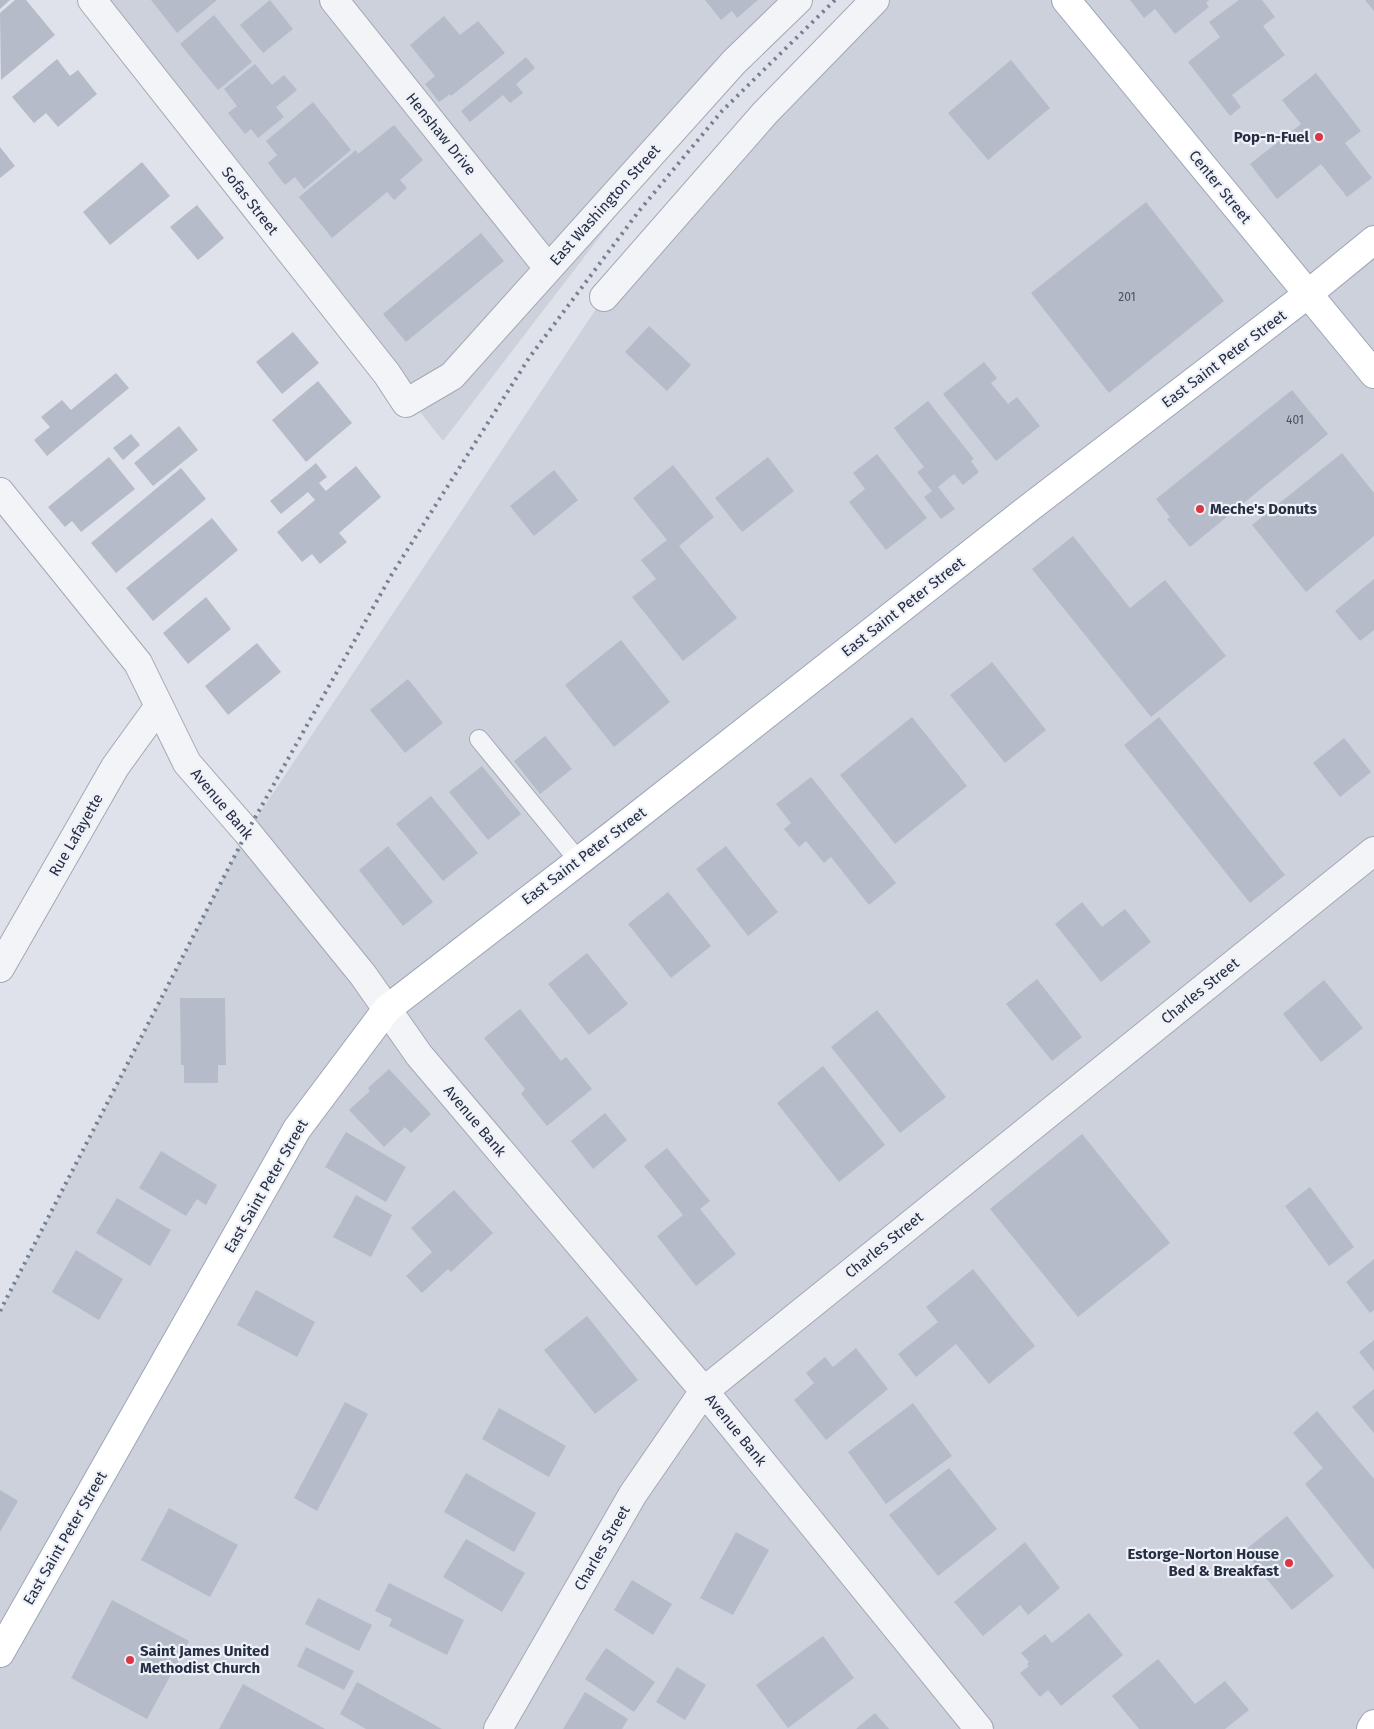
<svg xmlns="http://www.w3.org/2000/svg" width="1374" height="1729" viewBox="0 0 1374 1729" font-family="'Fira Sans',sans-serif">
<style>
.built{fill:#ccd1dc}
.building{fill:#b5bbc8}
.lines{fill:none;stroke-linecap:round;stroke-linejoin:round}
.lane-casing{stroke:#a4a8b5;stroke-width:20}
.street-casing{stroke:#a4a8b5;stroke-width:30}
.primary-casing{stroke:#9da5b7;stroke-width:30}
.lane{stroke:#f2f4f8;stroke-width:18}
.street{stroke:#f2f4f8;stroke-width:28}
.primary{stroke:#fff;stroke-width:28}
.rail{stroke:#768095;stroke-width:4;stroke-dasharray:2.5 5;stroke-linecap:butt}
.poi-dot{fill:#dc3644;stroke:#eef1f7;stroke-width:2}
.labels{text-anchor:middle;dominant-baseline:central;stroke-width:4.5;stroke-linejoin:round;paint-order:stroke}
.number-label{font-size:12px;fill:#4a5164}
.street-label{font-size:15px;fill:#262e43;stroke:#eef1f7}
.poi-label{font-size:15px;font-weight:bold;fill:#262e43;stroke:#eef1f7;text-anchor:end}
</style>
<rect width="100%" height="100%" fill="#dfe2ea"/>
<path class="built" d="M93,0h717l-76,62 -291,379z
M865,0h509v1729h-1374v-417l247,-480 357,-535z"/>
<path class="building" d="M0,0h10l-10,9z
M15,0h11l29,35 -54,45 -1,-67z
M151,0h66l-40,33z
M270,0l23,29 -30,24 -23,-28z
M705,0h53l-21,18 -5,-7 -11,9z
M1130,0h79l-3,3 3,4 -34,27 -20,-25 -11,9z
M1239,0h23l13,17 -12,9 22,29 -53,40 9,12 -11,9 -42,-54 32,-25 -11,-15z
M1365,0h9v11z
M214,15l38,47 -34,28 -38,-46z
M444,16l16,19 18,-14 27,32 -54,43 -1,-2 -11,8 -14,-18 10,-8 -25,-31z
M526,57l9,11 -19,16 7,9 -13,10 -7,-8 -33,27 -9,-11z
M57,59l13,17 8,-6 19,24 -39,33 -12,-14 -12,10 -22,-26z
M1011,60l39,48 -62,52 -40,-47z
M255,64l17,21 12,-10 13,15 -21,17 8,10 -26,21 -7,-9 -6,5 -17,-21 9,-7 -13,-17z
M1316,73l45,58 -16,12 27,35 -25,19 -26,-33 -44,35 -27,-35 51,-40 -19,-24z
M313,102l38,48 -47,39 -9,-12 -10,8 -17,-22 9,-8 -11,-14z
M394,125l29,35 -23,20 7,8 -13,12 -7,-8 -55,46 -33,-41 57,-47 2,4z
M0,147l15,19 -15,12z
M142,162l28,34 -60,49 -27,-33z
M1146,202l78,99 -115,92 -78,-100z
M197,205l27,33 -26,22 -28,-33z
M481,233l23,28 -98,81 -23,-28z
M649,326l42,39 -24,26 -42,-39z
M293,332l26,31 -37,31 -26,-32z
M984,362l13,16 -6,5 17,21 9,-7 23,29 -44,35 -53,-67z
M116,373l13,15 -82,68 -13,-16 16,-13 -9,-10 21,-17 9,10z
M318,381l34,42 -46,39 -34,-42z
M1292,390l36,44 -138,113 -23,-28 3,-2 -14,-18z
M928,401l46,58 -3,2 8,11 -16,13 -9,-11 -16,13 17,22 -14,10 -17,-22 8,-6 -15,-19 7,-5 -30,-39z
M179,426l19,24 -45,36 -19,-23z
M131,434l9,11 -17,15 -10,-12z
M1342,453l32,40v43l-68,56 -54,-67z
M877,454l50,64 -41,32 -37,-48 16,-13 -12,-16z
M109,457l26,32 -54,43 -9,-11 -7,6 -17,-20z
M768,457l26,34 -52,41 -27,-34z
M316,463l11,14 -8,6 7,8 30,-25 25,31 -42,36 8,9 -27,22 -8,-10 -10,8 -25,-30 38,-32 -7,-8 -27,22 -11,-13z
M673,465l41,52 -35,29 58,72 -54,43 -51,-64 24,-18 -15,-19 26,-20 -34,-42z
M181,468l25,31 -90,74 -25,-30z
M554,470l24,30 -44,36 -24,-30z
M212,518l26,32 -85,71 -27,-33z
M1073,536l57,72 35,-28 61,76 -75,61 -119,-148z
M1374,579v51l-14,11 -25,-30z
M206,597l25,32 -43,35 -25,-31z
M621,640l49,62 -56,45 -49,-62z
M257,643l24,29 -53,43 -23,-29z
M992,662l54,68 -41,33 -55,-68z
M408,679l35,44 -38,30 -35,-43z
M912,717l55,69 -72,58 -55,-69z
M1159,717l126,158 -35,28 -126,-158z
M545,736l27,33 -32,25 -26,-33z
M1344,738l27,34 -31,25 -27,-34z
M482,766l39,48 -33,26 -39,-48z
M811,777l85,106 -27,22 -38,-48 -7,6 -18,-22 -7,6 -15,-18 7,-6 -15,-19z
M431,796l47,57 -35,28 -47,-57z
M388,846l45,56 -30,24 -44,-56z
M726,846l52,66 -30,24 -52,-67z
M668,892l43,54 -40,32 -43,-54z
M1082,902l20,25 23,-18 26,33 -50,40 -46,-58z
M587,953l41,51 -39,31 -41,-51z
M1037,979l45,58 -30,24 -46,-57z
M1324,980l39,48 -42,34 -38,-48z
M180,998h45l1,67h-8v18h-34v-18h-3z
M520,1009l41,52 5,-4 26,32 -45,37 -26,-32 4,-5 -41,-51z
M877,1010l69,87 -46,36 -69,-86z
M823,1066l62,79 -46,37 -62,-79z
M389,1069l42,45 -20,19 -6,-6 -21,20 -35,-37 21,-19 -2,-3z
M605,1113l22,27 -34,29 -22,-28z
M346,1132l60,35 -20,35 -61,-35z
M1082,1134l88,109 -92,74 -88,-108z
M667,1148l43,53 -10,8 36,45 -40,32 -39,-50 26,-21 -39,-49z
M161,1151l56,34 -11,20 -9,-6 -11,17 -47,-28z
M1310,1187l44,60 -25,19 -44,-60z
M454,1190l39,43 -42,39 -3,-3 -26,24 -16,-17 26,-24 -21,-24z
M356,1195l36,20 -21,42 -38,-20z
M117,1198l54,32 -21,36 -54,-33z
M76,1250l47,29 -24,41 -47,-28z
M1374,1259v51l-4,3 -24,-31z
M973,1269l62,77 -46,38 -33,-40 -40,33 -18,-23 40,-32 -12,-15z
M256,1290l59,32 -18,35 -60,-32z
M587,1316l51,64 -43,34 -51,-64z
M1374,1340v31l-15,-19z
M856,1348l32,41 -62,51 -32,-40 20,-17 -8,-10 19,-16 8,10z
M1374,1389v44l-22,-26z
M345,1402l23,12 -51,97 -23,-13z
M913,1403l39,53 -66,48 -38,-52z
M499,1408l67,38 -17,31 -67,-38z
M1317,1411l57,68v91l-69,-86 18,-16 -30,-35z
M949,1468l48,61 -59,47 -49,-61z
M466,1473l70,40 -22,39 -70,-40z
M0,1490l18,11 -18,31z
M169,1508l69,37 -28,52 -69,-37z
M1287,1516l47,60 -42,34 -48,-59z
M736,1532l33,18 -36,65 -33,-17z
M466,1539l59,34 -23,39 -59,-35z
M1025,1542l35,46 -32,27 -8,-10 -37,31 -29,-34z
M632,1580l40,24 -19,31 -39,-25z
M389,1583l75,37 -17,35 -58,-29 3,-7 -17,-8z
M318,1598l54,27 -13,26 -54,-27z
M112,1600l77,41 -42,78 -76,-41z
M1089,1613l34,42 -62,51 -13,-16 -8,7 -20,-24 9,-7 -2,-2 2,-2 -8,-9 24,-19 7,9z
M823,1636l31,42 -66,50 -32,-43z
M306,1647l48,24 -10,19 -47,-24z
M606,1648l49,34 -21,30 -49,-33z
M1158,1659l37,45 30,-23 24,29 -24,19h-86l-27,-33z
M677,1667l29,18 -21,35 -29,-18z
M357,1682l85,47h-76l-26,-15z
M243,1684l82,45h-106z
M585,1692l43,27 -6,10h-59z
M875,1713l14,16h-33z"/>
<g class="lines">
<g class="lane-casing">
<path id="lane" d="M479,739l99,121"/>
</g>
<g class="street-casing">
<path id="street" d="M92,0l295,374 19,29 46,-27 282,-314 64,-62
M334,0l214,268
M604,297l161,-184 110,-113
M0,492l138,171 49,100 60,69 116,143 56,80 285,336 275,338
M0,968l115,-201 44,-61
M498,1729l135,-235 71,-103 670,-540"/>
</g>
<g class="primary-casing">
<path id="primary" d="M1066,0l308,374
M0,1653l297,-524 90,-120 227,-175 415,-326 279,-214 66,-54
M1371,1729l3,-5"/>
</g>
<use href="#lane" class="lane"/>
<use href="#street" class="street"/>
<use href="#primary" class="primary"/>
<path class="rail" d="M0,1311l247,-479 145,-258 137,-216 110,-147 83,-100 113,-111"/>
</g>
<g class="poi-dot">
<circle cx="1319" cy="137" r="5"/>
<circle cx="1200" cy="509" r="5"/>
<circle cx="1289" cy="1563" r="5"/>
<circle cx="130" cy="1660" r="5"/>
</g>
<g class="labels">
<g class="number-label">
<text x="1127" y="297">201</text>
<text x="1295" y="420">401</text>
</g>
<g class="street-label">
<text transform="translate(441 134) rotate(51)">Henshaw Drive</text>
<text transform="translate(1220 187) rotate(51)">Center Street</text>
<text transform="translate(250 201) rotate(52)">Sofas Street</text>
<text transform="translate(605 205) rotate(-48)">East Washington Street</text>
<text transform="translate(1224 359) rotate(-37)">East Saint Peter Street</text>
<text transform="translate(903 607) rotate(-38)">East Saint Peter Street</text>
<text transform="translate(222 804) rotate(50)">Avenue Bank</text>
<text transform="translate(76 835) rotate(-60)">Rue Lafayette</text>
<text transform="translate(584 856) rotate(-37)">East Saint Peter Street</text>
<text transform="translate(1200 991) rotate(-39)">Charles Street</text>
<text transform="translate(475 1121) rotate(50)">Avenue Bank</text>
<text transform="translate(266 1186) rotate(-60)">East Saint Peter Street</text>
<text transform="translate(884 1245) rotate(-39)">Charles Street</text>
<text transform="translate(736 1430) rotate(51)">Avenue Bank</text>
<text transform="translate(65 1538) rotate(-60)">East Saint Peter Street</text>
<text transform="translate(602 1548) rotate(-60)">Charles Street</text>
</g>
<g class="poi-label">
<text x="1309" y="137">Pop-n-Fuel</text>
<text x="1210" y="509" text-anchor="start">Meche's Donuts</text>
<text x="1279" y="1554">Estorge-Norton House<tspan x="1279" dy="17">Bed &amp; Breakfast</tspan></text>
<text x="140" y="1651" text-anchor="start">Saint James United<tspan x="140" dy="17">Methodist Church</tspan></text>
</g>
</g>
</svg>
